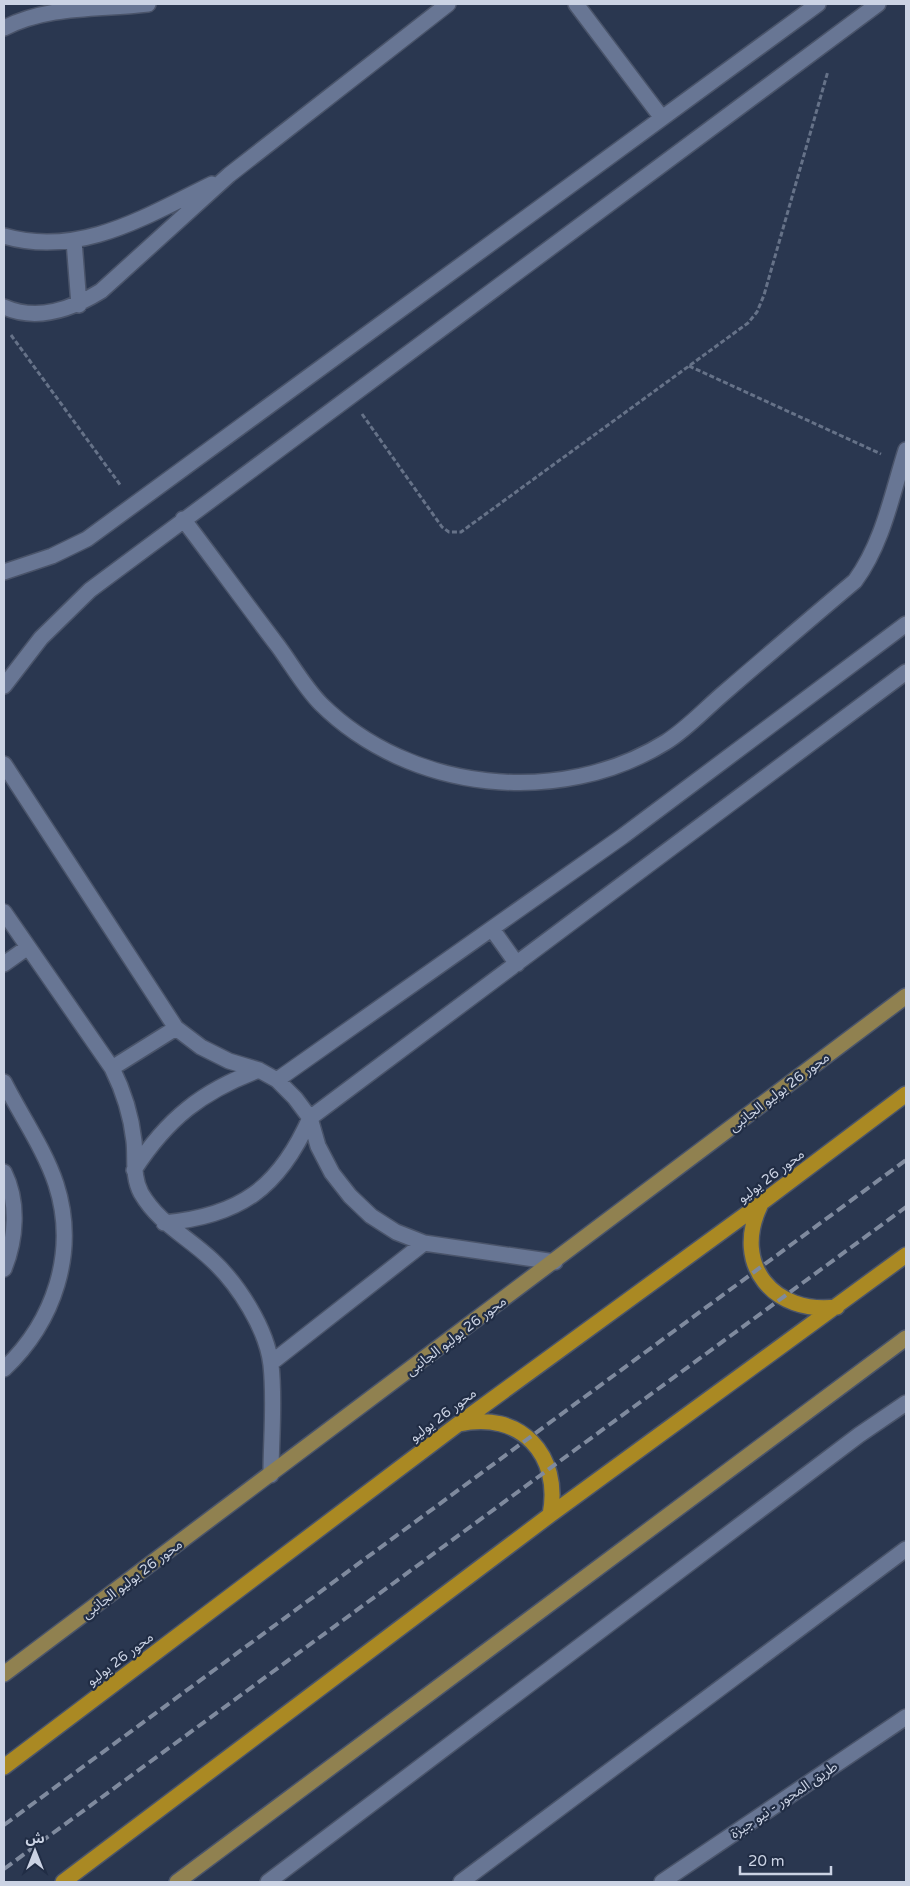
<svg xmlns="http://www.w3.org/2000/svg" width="910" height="1886" viewBox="0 0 910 1886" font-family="'Varela Round','Noto Sans Arabic',sans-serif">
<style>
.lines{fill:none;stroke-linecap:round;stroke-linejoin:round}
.minor-casing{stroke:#4a546a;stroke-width:18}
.major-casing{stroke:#4a546a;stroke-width:18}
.highway-casing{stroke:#4a546a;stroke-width:18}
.path{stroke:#667288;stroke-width:3;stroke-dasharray:5 2.5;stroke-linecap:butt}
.minor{stroke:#687694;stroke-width:15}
.major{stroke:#908150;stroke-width:15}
.highway{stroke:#aa8923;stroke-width:15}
.rail{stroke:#7f8a9e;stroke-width:4;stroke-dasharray:10 5;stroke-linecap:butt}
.labels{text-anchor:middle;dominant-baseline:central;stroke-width:4.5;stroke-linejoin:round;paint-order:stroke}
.street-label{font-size:14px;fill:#cbd3e4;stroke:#212d45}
</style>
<rect width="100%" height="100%" fill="#2a3750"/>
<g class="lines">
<g class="minor-casing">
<path id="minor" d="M576,4l86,114
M4,28c46,-23 94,-18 144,-24
M4,236c76,22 142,-20 208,-52
M74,241l5,64
M4,307c34,15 68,2 97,-16l128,-116 219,-171
M183,519c32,42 63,85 95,127 14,19 27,42 43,58 89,88 239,104 345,38 21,-13 40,-34 59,-50 43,-37 86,-74 130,-111 28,-38 37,-87 51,-131
M4,572l48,-16 35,-17 731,-535
M4,686l37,-48 49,-48 788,-586
M4,764l172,264 25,19 28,14 30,9 18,10 18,18 15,20 8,28 14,27 18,23 21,20 25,16 28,11 131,19
M4,912l108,156c12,24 19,46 22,73 2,18 -2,35 7,52 18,31 46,43 71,67 26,24 55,69 59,105 4,36 0,74 0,110
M492,929l25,35
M4,964l24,-17
M112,1068l64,-40
M277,1080l346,-244 283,-212
M4,1082c16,32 41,68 52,102 22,68 -2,138 -52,185
M134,1170c33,-51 68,-79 125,-100
M4,1172c15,30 12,67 0,97
M164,1223c76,-7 115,-35 146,-105l596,-446
M271,1363l153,-120
M268,1882l591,-447 47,-32
M461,1882l445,-333
M662,1882l244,-165"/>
</g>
<g class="major-casing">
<path id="major" d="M4,1674l902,-678
M177,1882l729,-544"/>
</g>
<g class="highway-casing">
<path id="highway" d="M760,1206c-28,59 14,109 77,101
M459,1424c61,-14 103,31 91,91
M4,1767l453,-342 303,-221 146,-110
M63,1882l487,-367 356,-260"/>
</g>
<path class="path" d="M11,335l110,151
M689,366l192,88
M362,414l80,113 7,5h12l287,-209 9,-11 7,-17 64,-224"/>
<use href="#minor" class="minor"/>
<use href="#major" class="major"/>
<use href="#highway" class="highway"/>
<path class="rail" d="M4,1825l902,-665
M4,1869l902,-662"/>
</g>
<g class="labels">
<g class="street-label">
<text transform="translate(779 1092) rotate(-37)">محور 26 يوليو الجانبى</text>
<text transform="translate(771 1176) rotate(-37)">محور 26 يوليو</text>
<text transform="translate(456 1336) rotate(-37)">محور 26 يوليو الجانبى</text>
<text transform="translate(443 1415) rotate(-37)">محور 26 يوليو</text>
<text transform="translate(132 1579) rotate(-37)">محور 26 يوليو الجانبى</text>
<text transform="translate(120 1659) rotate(-37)">محور 26 يوليو</text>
<text transform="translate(784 1800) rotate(-34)">طريق المحور - نيو جيزة</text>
</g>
</g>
<rect width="910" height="1886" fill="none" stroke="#cbd3e4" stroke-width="10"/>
<g transform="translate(35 1851)" stroke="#212d45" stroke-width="4" paint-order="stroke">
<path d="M0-4L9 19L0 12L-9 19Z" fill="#cbd3e4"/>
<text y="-8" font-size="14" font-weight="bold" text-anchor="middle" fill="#cbd3e4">ش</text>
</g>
<path d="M740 1866v8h91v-8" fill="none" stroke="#cbd3e4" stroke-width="2.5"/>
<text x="748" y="1866" font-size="15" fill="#cbd3e4" stroke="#212d45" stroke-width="4" paint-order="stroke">20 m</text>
</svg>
